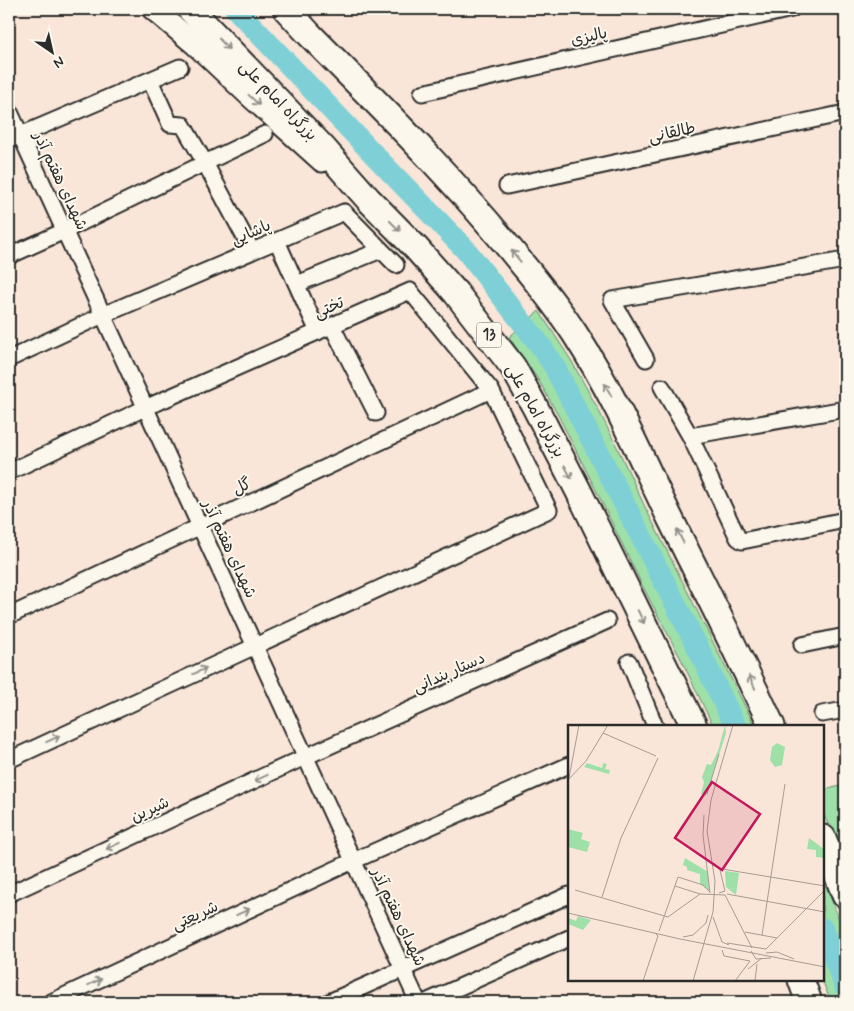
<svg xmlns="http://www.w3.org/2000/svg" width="854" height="1011" viewBox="0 0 854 1011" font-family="Mynerve,'Playpen Sans Arabic',sans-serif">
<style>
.green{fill:#9fe0a9;stroke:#65866a}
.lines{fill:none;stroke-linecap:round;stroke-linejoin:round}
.river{stroke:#7fd0d6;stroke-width:22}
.minor-casing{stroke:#2b2b2b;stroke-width:19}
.secondary-casing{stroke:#2b2b2b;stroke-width:25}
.trunk-casing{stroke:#2b2b2b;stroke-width:29}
.minor{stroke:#fbf7ec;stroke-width:15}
.secondary{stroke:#fbf7ec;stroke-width:21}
.trunk{stroke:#fbf7ec;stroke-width:25}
.oneway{stroke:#93918c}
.labels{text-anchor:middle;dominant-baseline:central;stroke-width:4;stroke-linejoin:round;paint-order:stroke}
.shield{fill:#fbf7ec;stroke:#696865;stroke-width:1}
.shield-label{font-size:15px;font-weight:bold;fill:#2b2b2b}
.street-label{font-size:16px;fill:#2b2b2b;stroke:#fbf7ec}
.inset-road{fill:none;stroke:#a79b93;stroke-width:1}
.view{fill:#c2185b;fill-opacity:0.15;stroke:#c2185b;stroke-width:2.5}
.inset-edge{fill:none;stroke:#2b2b2b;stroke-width:2.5}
</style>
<rect width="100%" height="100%" fill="#fae6d8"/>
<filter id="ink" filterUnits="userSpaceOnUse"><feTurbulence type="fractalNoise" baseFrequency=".02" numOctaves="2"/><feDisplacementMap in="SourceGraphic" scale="10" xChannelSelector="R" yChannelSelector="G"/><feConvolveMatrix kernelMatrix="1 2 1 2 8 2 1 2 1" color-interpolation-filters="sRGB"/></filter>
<g filter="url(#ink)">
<path class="green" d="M539,311l32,49 27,49 19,38 28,60 110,219h-42l-31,-65 -40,-76 -47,-97 -37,-73 -19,-34 -30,-44z
M845,785v82l-22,-55v-22z
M823,878l22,57v67h-14l-9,-22z"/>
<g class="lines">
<path class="river" d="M236,9l145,153 84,87 75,96 14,21 145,284 36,76
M823,929l22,57"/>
<g class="minor-casing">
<path id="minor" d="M150,80l20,44 13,1 22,38 47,88
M422,93l370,-84
M9,110l409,892
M9,140l171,-73
M507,186l338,-73
M277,241l41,91
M9,256l55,-25 201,-97
M297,284l84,-34
M332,326l44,87
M9,359l94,-44 241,-103 52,53
M646,359l-34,-59 233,-40
M662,387l28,49 155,-27
M690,436l48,102 4,3 103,-21
M9,472l136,-64 265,-117 81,99 58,120 -540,250
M9,616l482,-226
M802,645l43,-9
M629,662l26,64
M822,714l23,-4
M9,894l296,-137 302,-136
M51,1002l302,-141 216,-96
M329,1002l240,-107
M426,1002l143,-64"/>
</g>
<g class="secondary-casing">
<path id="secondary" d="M153,9l43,36 53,50 73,66"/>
</g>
<g class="trunk-casing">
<path id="trunk" d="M190,9l134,140 45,51 47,48 40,45 57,74 22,40 43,83 116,236
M286,9l24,26c72,73 145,145 209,225 20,24 39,48 56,74 37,57 64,119 93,180 35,71 71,141 104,212
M823,838l22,57
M801,980l8,22"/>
</g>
<use href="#minor" class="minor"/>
<use href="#secondary" class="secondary"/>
<use href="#trunk" class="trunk"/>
</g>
<defs><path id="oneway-shaft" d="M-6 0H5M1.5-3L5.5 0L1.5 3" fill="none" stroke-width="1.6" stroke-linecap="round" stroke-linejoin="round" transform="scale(1.25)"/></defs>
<g class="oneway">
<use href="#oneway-shaft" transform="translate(224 44) rotate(47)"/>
<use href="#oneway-shaft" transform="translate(254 100) rotate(43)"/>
<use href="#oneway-shaft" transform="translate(395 226) rotate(45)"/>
<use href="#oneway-shaft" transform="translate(516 256) rotate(-129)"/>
<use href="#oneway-shaft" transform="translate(608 390) rotate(-119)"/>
<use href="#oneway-shaft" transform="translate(568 472) rotate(63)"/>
<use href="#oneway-shaft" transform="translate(680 536) rotate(-117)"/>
<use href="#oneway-shaft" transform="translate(641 617) rotate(64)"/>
<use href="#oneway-shaft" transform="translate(200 671) rotate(-25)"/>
<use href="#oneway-shaft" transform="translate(752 682) rotate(-115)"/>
<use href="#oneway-shaft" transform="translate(53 739) rotate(-25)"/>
<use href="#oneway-shaft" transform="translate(261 778) rotate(155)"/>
<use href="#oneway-shaft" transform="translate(113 846) rotate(155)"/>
<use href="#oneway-shaft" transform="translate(243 912) rotate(-25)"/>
<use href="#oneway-shaft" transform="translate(95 982) rotate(-25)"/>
</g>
</g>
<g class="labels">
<rect class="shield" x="476.5" y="322.5" width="25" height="25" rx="4"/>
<g class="shield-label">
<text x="489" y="335">13</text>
</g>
<g class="street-label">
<text transform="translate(589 37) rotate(-13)">پالیزی</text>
<text transform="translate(278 101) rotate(46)">بزرگراه امام علی</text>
<text transform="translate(672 133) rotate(-12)">طالقانی</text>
<text transform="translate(60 181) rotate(65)">شهدای هفتم آذر</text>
<text transform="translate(251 233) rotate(-23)">پاشایی</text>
<text transform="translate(329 308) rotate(-24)">تختی</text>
<text transform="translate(535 411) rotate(61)">بزرگراه امام علی</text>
<text transform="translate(242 487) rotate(-25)">گل</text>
<text transform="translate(229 549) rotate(65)">شهدای هفتم آذر</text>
<text transform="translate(449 673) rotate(-24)">دستار بندانی</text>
<text transform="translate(150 810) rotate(-25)">شیرین</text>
<text transform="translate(195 916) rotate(-25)">شریعتی</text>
<text transform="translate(398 917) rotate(65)">شهدای هفتم آذر</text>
</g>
</g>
<g transform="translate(568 725)">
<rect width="256" height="256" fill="#fae6d8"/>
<path d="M157,0l1,8 -20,63 -5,-2 3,-12 -2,-5 5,-13 4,1 7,-14zM209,18l8,4 -3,18 -7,2 -5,-7 2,-13zM19,38l15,5 1,-5 4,1 -2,5 5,1 -1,4 -25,-7zM0,104l15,4 -2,6 9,3 -3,10 -19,-5zM241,113l15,11v9l-8,-1v-7l-9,-1zM117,133l23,14 1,19 -9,-7v-10l-13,-4v-3l-4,-2zM157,146l14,2 -3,22 -10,-8zM10,191l13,4 -8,10 -15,-6 1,-6 7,3z" fill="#9fe0a9"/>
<path class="inset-road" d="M35,8l53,23M1,53l10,-53M0,55l18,-19 22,-36M139,69l12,-40M136,90l-1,20 7,58M146,138l6,7 5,21 -6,2M154,144l103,17M107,161l25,8M7,165l93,27 32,-23 25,1 27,53M159,169l98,18M34,172l19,-59 37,-80M0,188l112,26 145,28M145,192l9,25 7,3M91,206l19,-54 25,8 7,7M177,207l32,6M194,210l23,-151M115,212l10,-2 13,-12 2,-8M159,218l39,6M198,224l59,-59M154,225l2,6 26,5 -15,20M183,226l5,8 15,-1M198,228l11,-1 17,7M180,244l14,-11M75,256l15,-45 -3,-3M125,256l20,-69 2,-31 -8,-50 4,-31 22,-75M187,256l2,-17"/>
<path class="view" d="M144,57l48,32 -38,56 -47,-32z"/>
<rect width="256" height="256" class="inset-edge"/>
</g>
<rect width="854" height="1011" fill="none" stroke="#fbf7ec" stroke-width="30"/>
<rect x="15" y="15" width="824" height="981" fill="none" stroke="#2b2b2b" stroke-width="2" filter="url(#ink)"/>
<g transform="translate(52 52) rotate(146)" stroke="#fbf7ec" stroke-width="4" paint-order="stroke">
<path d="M0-4L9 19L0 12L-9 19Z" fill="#2b2b2b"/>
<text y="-8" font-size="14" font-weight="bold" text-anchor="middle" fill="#2b2b2b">N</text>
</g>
</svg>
